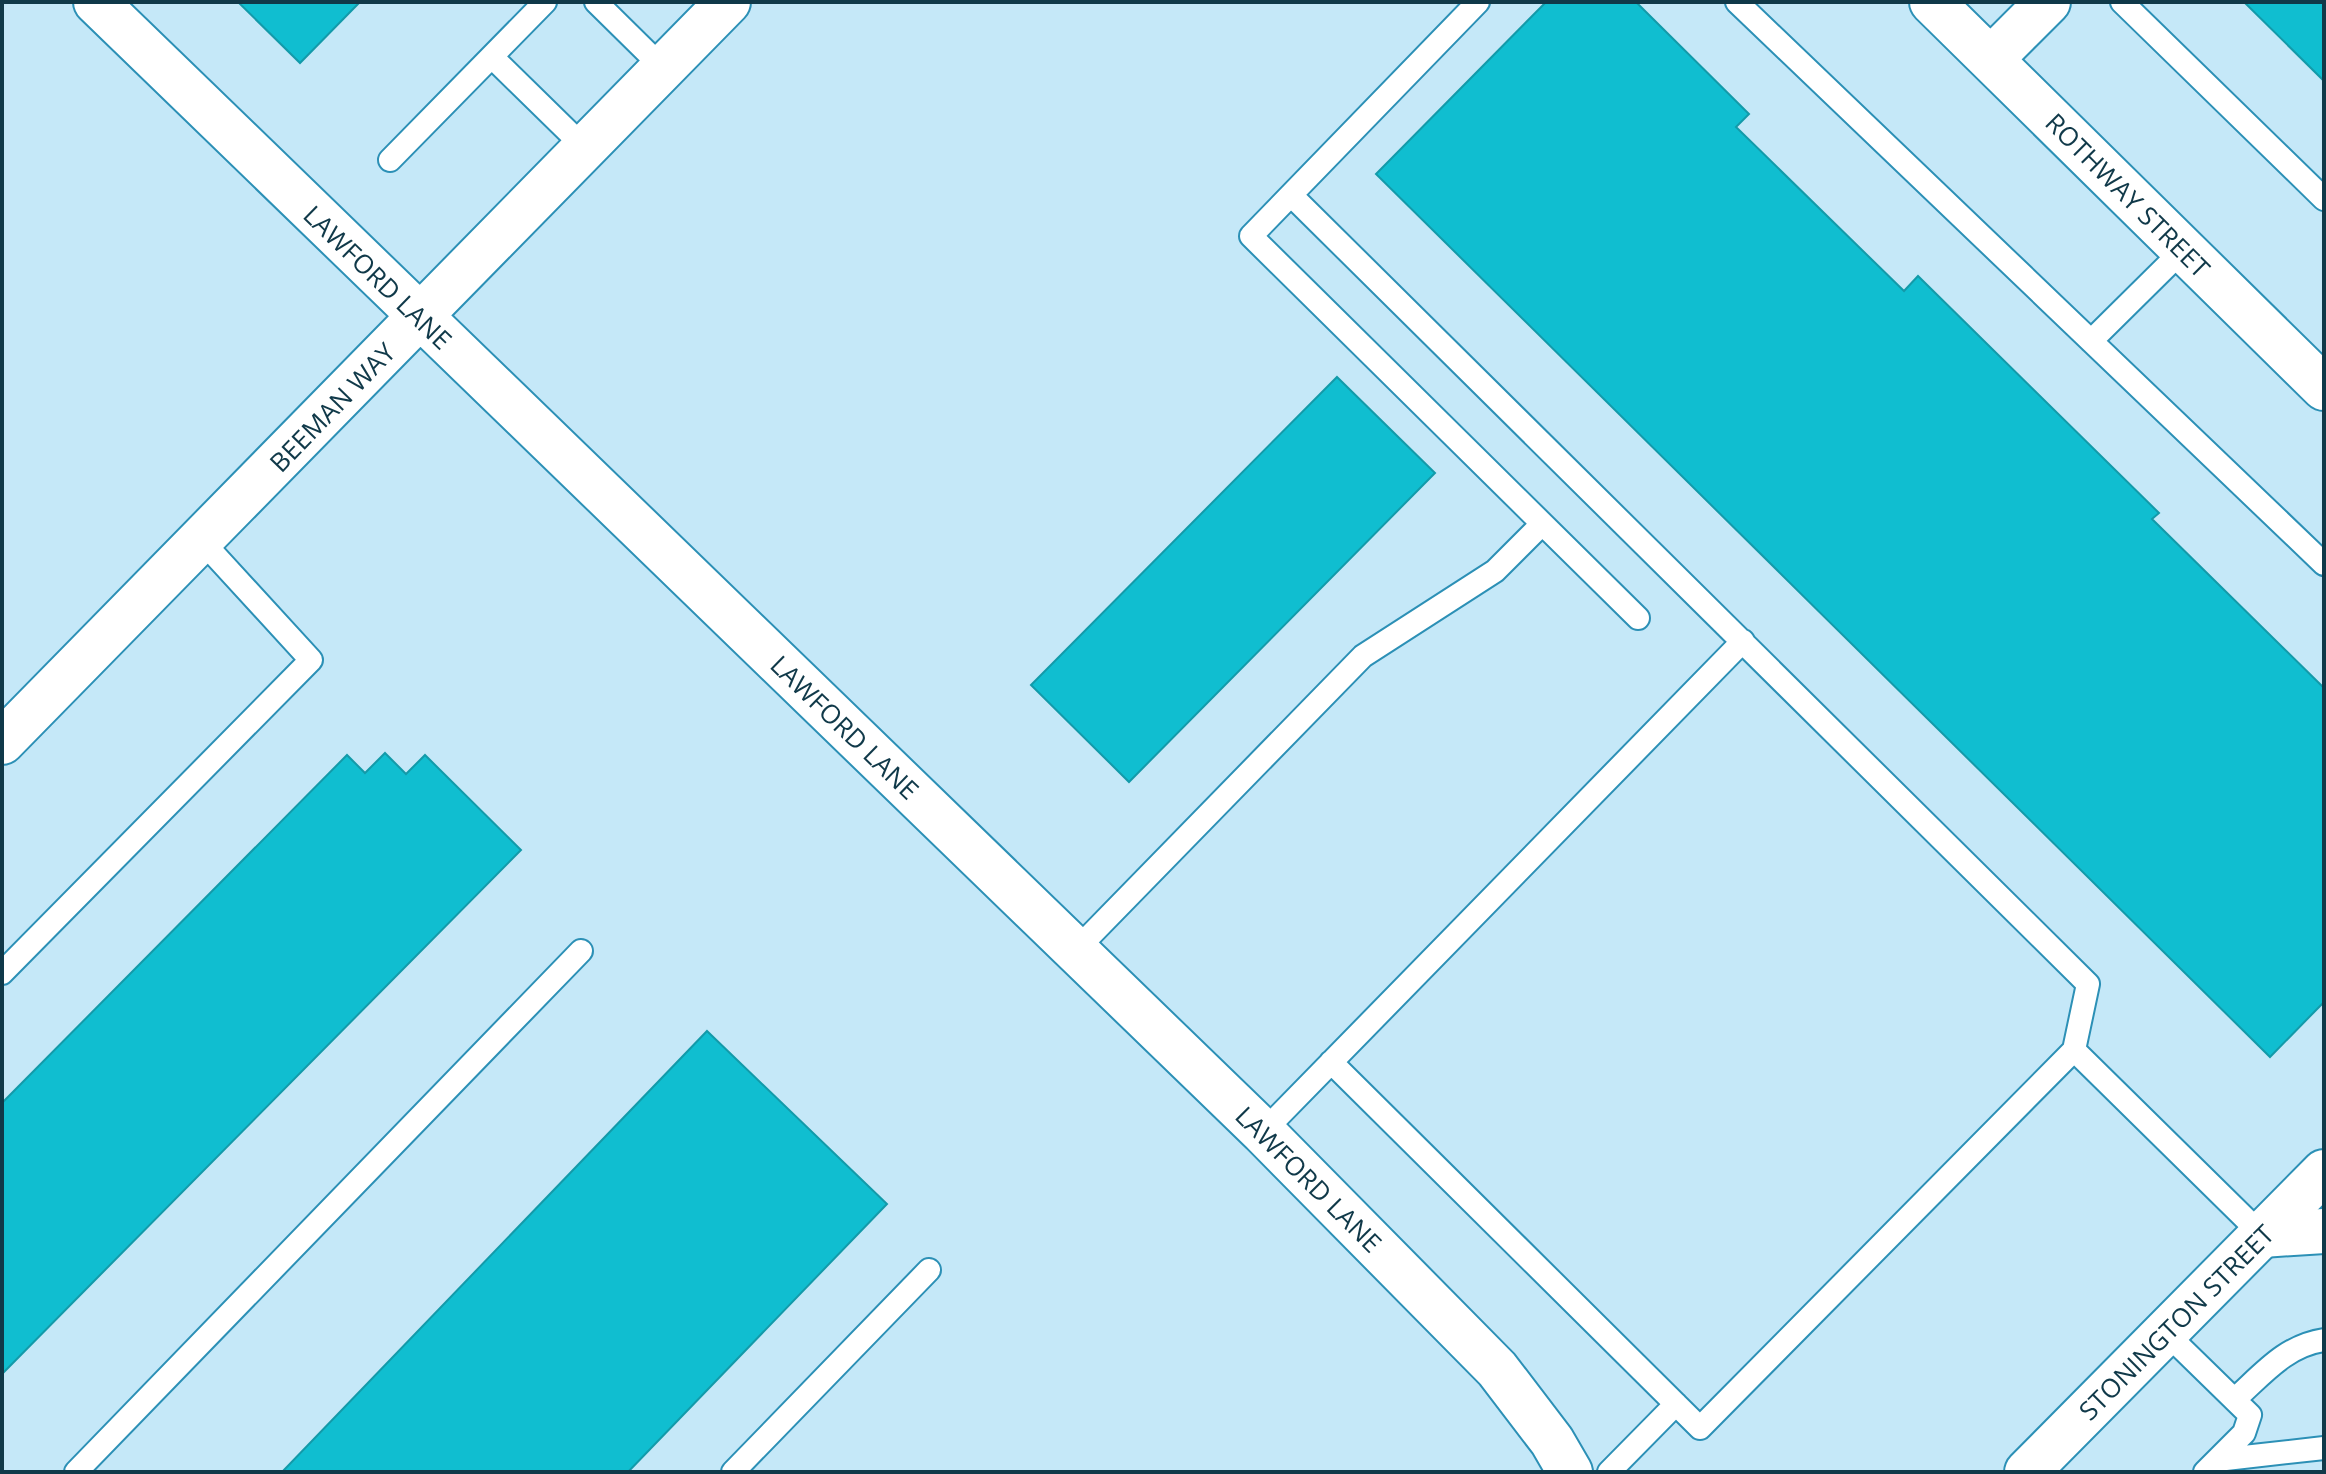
<svg xmlns="http://www.w3.org/2000/svg" width="2326" height="1474" viewBox="0 0 2326 1474" font-family="'Open Sans',sans-serif">
<style>
.building{fill:#10bed0;stroke:#139aa9;stroke-width:2}
.lines{fill:none;stroke-linecap:round;stroke-linejoin:round}
.service-casing{stroke:#2c90b6;stroke-width:26}
.minor-casing{stroke:#2c90b6;stroke-width:48}
.tertiary-casing{stroke:#2c90b6;stroke-width:48}
.service{stroke:#fff;stroke-width:22}
.minor{stroke:#fff;stroke-width:44}
.tertiary{stroke:#fff;stroke-width:44}
.labels{text-anchor:middle;dominant-baseline:central;stroke-width:7;stroke-linejoin:round;paint-order:stroke}
.street-label{font-size:26px;fill:#103949;stroke:#fff}
</style>
<rect width="100%" height="100%" fill="#c5e8f8"/>
<path class="building" d="M238,2h122l-60,61z
M1546,2h90l113,112 -13,13 168,164 14,-15 241,237 -7,6 172,169v314l-54,55 -894,-883z
M2244,2h80v79z
M1337,377l98,96 -306,309 -98,-97z
M385,753l21,21 19,-19 96,95 -519,524v-271l345,-348 18,18z
M707,1031l180,173 -259,268h-346z"/>
<g class="lines">
<g class="service-casing">
<path id="service" d="M596,2l67,66
M1478,2l-227,234 387,382
M1737,2l587,562
M2122,2l202,197
M492,57l93,91
M390,160l155,-158
M1291,195l797,789 -14,66 188,185
M2091,341l92,-91
M1077,949l286,-293 132,-85 47,-47
M2,973l309,-313 -110,-120
M1331,1062l369,366 374,-378
M1263,1132l480,-491
M2166,1333l84,82 -6,18 -39,39
M2235,1399c28,-25 50,-53 89,-59
M2217,1460l107,-12
M76,1472l505,-521
M733,1472l196,-202
M1609,1472l67,-68"/>
</g>
<g class="minor-casing">
<path id="minor" d="M96,2l1167,1130 234,237 55,72 18,31
M1932,2l392,386
M1991,59l57,-57
M2,742l726,-740
M2262,1235l62,-4"/>
</g>
<g class="tertiary-casing">
<path id="tertiary" d="M2027,1472l297,-300"/>
</g>
<use href="#service" class="service"/>
<use href="#minor" class="minor"/>
<use href="#tertiary" class="tertiary"/>
</g>
<g class="labels">
<g class="street-label">
<text transform="translate(2128 195) rotate(45)">ROTHWAY STREET</text>
<text transform="translate(378 277) rotate(44)">LAWFORD LANE</text>
<text transform="translate(332 407) rotate(-46)">BEEMAN WAY</text>
<text transform="translate(845 727) rotate(44)">LAWFORD LANE</text>
<text transform="translate(1309 1179) rotate(45)">LAWFORD LANE</text>
<text transform="translate(2176 1322) rotate(-45)">STONINGTON STREET</text>
</g>
</g>
<rect width="2326" height="1474" fill="none" stroke="#103949" stroke-width="8"/>
</svg>
